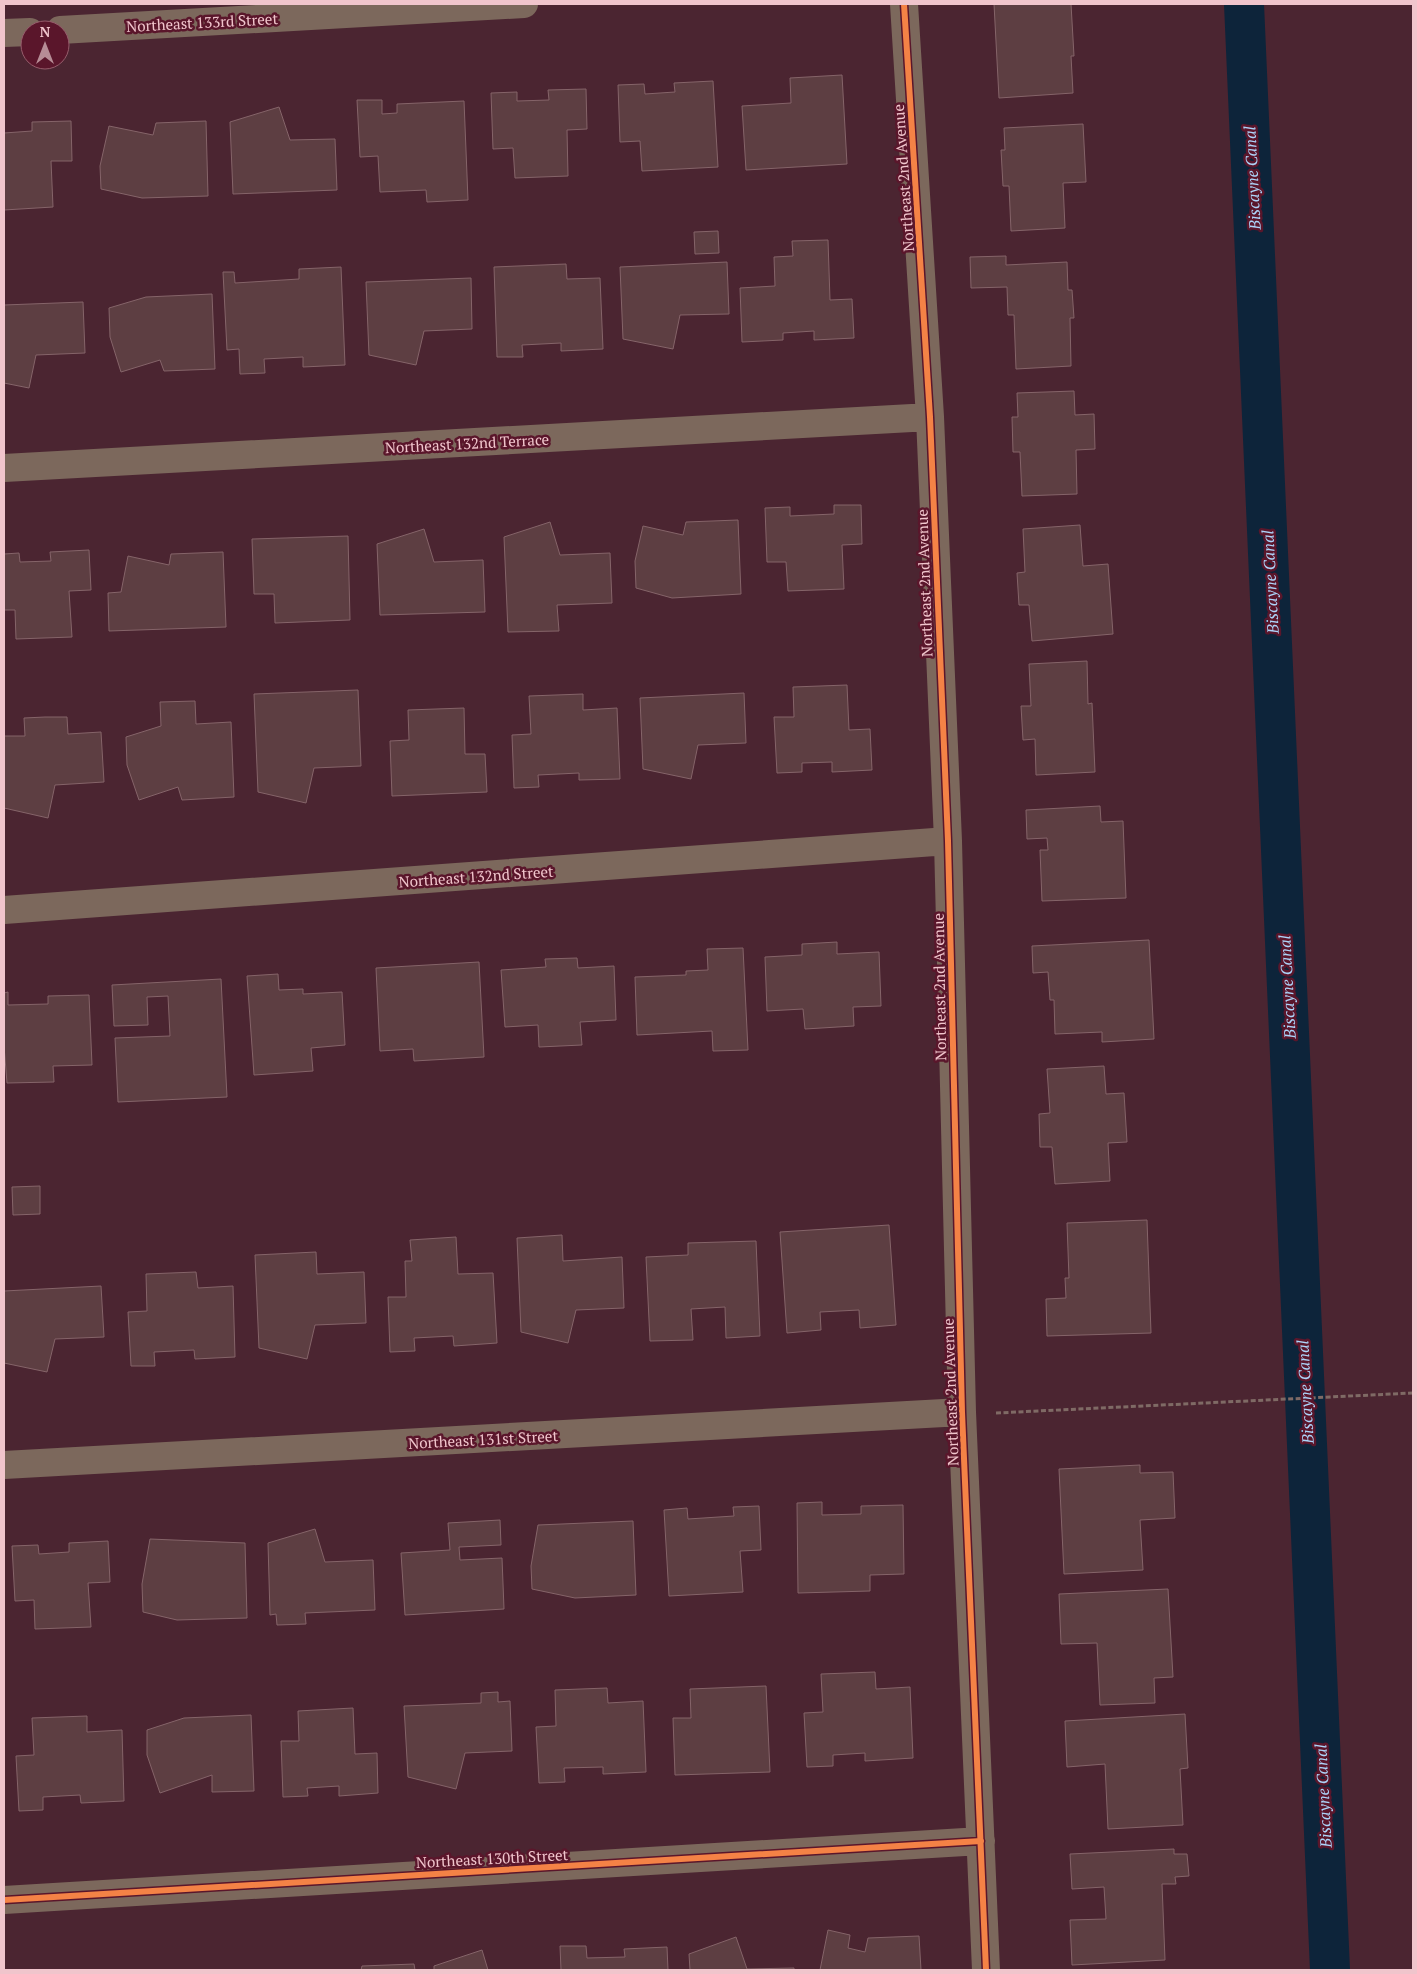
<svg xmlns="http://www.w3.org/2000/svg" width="1417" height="1974" viewBox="0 0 1417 1974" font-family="'PT Serif',serif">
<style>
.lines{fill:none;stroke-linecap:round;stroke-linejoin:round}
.canal{stroke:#0d243a;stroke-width:40}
.building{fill:#5d3e42;stroke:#856469}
.path{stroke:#7f6a65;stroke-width:3;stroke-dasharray:5 2.5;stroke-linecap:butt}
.minor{stroke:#7c685c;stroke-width:28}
.cycleway-casing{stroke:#5a162b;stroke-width:9}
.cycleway{stroke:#f48246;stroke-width:6}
.labels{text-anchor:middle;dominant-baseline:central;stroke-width:5;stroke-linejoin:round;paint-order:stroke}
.street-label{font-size:15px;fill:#f0c5cc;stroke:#5a162b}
.water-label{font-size:16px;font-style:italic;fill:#acd4f9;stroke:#5a162b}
</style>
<rect width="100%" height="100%" fill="#4b2531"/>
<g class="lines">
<path class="canal" d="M1244,4l86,1966"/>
</g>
<path class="building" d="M994,4h77l3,52h-3l2,37 -74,5z
M842,75l5,89 -101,6 -4,-64 49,-3 -1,-25z
M713,81l5,86 -76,4 -2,-30 -20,1 -2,-57 26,-1 1,10 30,-2 -1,-9z
M586,89l1,40 -20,1 1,46 -53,2 -2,-30 -20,1 -2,-56 26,-1v9l32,-1 -1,-10z
M357,100h25v14l15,-1v-9l67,-3 4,99 -41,2 -1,-12 -46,2 -2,-36 -18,1z
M279,107l11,33 45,-1 2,51 -104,4 -3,-72z
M71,121l1,40h-21l2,46 -49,3v-77l28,-2v-9z
M206,121l2,75 -66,2 -41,-9 -1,-23 9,-40 44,9 3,-12z
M1083,124l3,58 -23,1 2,45 -54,3 -2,-45h-6l-2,-36h4l-1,-22z
M718,231l1,22 -24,1 -1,-22z
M828,240l2,60 22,-1 2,39 -40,2v-9l-31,2v7l-41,2 -2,-54 35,-2 -1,-29 19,-1 -1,-15z
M1006,256v9l61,-3 1,28h4l2,28h-4l1,48 -55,3 -2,-54h-6l-1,-28 -36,1 -1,-31z
M727,262l2,52 -49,1 -7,34 -50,-10 -3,-72z
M566,264l1,15 33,-1 3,71 -42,2v-8l-39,2 1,12h-26l-3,-90z
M341,267l4,98 -42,2v-10l-39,2 1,14 -25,1 -1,-25 -12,1 -4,-78h11l1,11 64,-4v-10z
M471,278l1,51 -48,2 -8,34 -47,-10 -3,-73z
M212,294l3,75 -51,2 -4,-11 -39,12 -11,-35 -1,-29 37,-11z
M83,302l2,51 -49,2 -7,33 -25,-5v-78z
M1074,391l1,24 19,-1 1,35 -19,1 1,44 -55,2 -2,-44h-7l-1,-35h6l-1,-24z
M834,505h27l1,39 -20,1 2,44 -56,2 -2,-29h-19l-2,-54 25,-1v9l44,-2z
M738,520l3,74 -69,4 -36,-10 -1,-27 8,-35 40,9 3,-13z
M550,522l10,33 50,-2 2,50 -55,2 2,26 -51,1 -4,-95z
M1080,525l3,41 25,-2 5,70 -81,7 -3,-36h-10l-2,-32 8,-1 -2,-43z
M424,529l10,33 49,-2 2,52 -105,3 -3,-71z
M348,536l2,84 -75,3 -1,-29h-20l-2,-55z
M89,550l2,40 -22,1 3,46 -56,2 -1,-29h-11v-56l15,-1 1,9 31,-1 -1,-9z
M223,552l3,75 -117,4 -1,-38 13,-1 7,-36 41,9 2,-11z
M1087,661l1,43 4,-1 3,69 -59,3 -1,-36 -12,1 -2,-34h10l-2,-42z
M847,685l2,45 21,-1 2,41 -40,2v-10l-30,1v9l-25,1 -3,-56h20l-1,-30z
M358,690l3,76 -47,2 -8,35 -48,-11 -4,-98z
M744,693l2,50 -48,2 -7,34 -48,-10 -3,-71z
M583,694v16l34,-2 3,71 -41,1v-7l-41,2 1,12 -25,1 -2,-53 19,-1 -2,-38z
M195,701l1,23 35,-2 3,75 -52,3 -4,-13 -39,13 -12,-35 -1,-28 35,-11 -1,-24z
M464,708l1,46h20l2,38 -95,4 -2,-55 19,-1 -1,-30z
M45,717h22l1,17 33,-2 3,50 -49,3 -7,33 -44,-10v-72h21l-1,-18z
M1100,806l1,16 22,-1 3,77 -84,3 -2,-51h8l-1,-12 -20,1 -1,-29z
M1149,940l5,99 -52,3v-10l-47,2 -1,-34h-4l-2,-28 -15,1 -1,-27z
M837,942v12l42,-2 2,54 -28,1 1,19 -49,3 -2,-20 -36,2 -2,-54 37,-2v-11z
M743,948l5,102 -35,1 -1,-20 -75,4 -2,-58 51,-2v-4l22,-1 -1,-21z
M577,958l1,10 36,-2 2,54 -36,2 2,23 -43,2 -1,-22 -33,2 -4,-57 45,-3 -1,-8z
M479,962l5,95 -70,4 -1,-12 -33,2 -4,-83z
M278,974l1,16 24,-1v5l39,-2 3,53 -34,3 2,23 -59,4 -7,-99z
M221,979l6,118 -109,5 -3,-64 55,-2 -2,-40 -21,1 1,28 -34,1 -2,-41z
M8,992v13l40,-1v-8l41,-1 3,70 -39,1 1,16 -47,1 -3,-37v-53z
M1104,1066l2,28 18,-1 3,49 -19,1 2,38 -55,3 -3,-37h-12l-1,-33 11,-1 -3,-44z
M40,1186v28l-27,1 -1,-28z
M1147,1220l4,113 -104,3 -1,-37 20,-1 -1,-20h4l-2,-55z
M889,1225l7,100 -36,3 -1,-18 -39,2 1,18 -34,3 -7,-101z
M562,1235l1,26 59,-4 2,51 -48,2 -8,33 -47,-11 -4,-94z
M456,1237l2,37 35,-1 4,70 -43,3 -1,-10 -39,2 1,13 -25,1 -2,-55h18l-1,-36h7l-2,-21z
M756,1241l4,95 -34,2 -1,-31 -34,2 2,31 -43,1 -4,-84 42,-2v-12z
M316,1252l1,22 47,-2 2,51 -51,2 -8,34 -48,-11 -4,-93z
M196,1272l2,16 35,-2 2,71 -40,2 -1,-9 -40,2 1,14h-24l-3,-54 19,-1 -1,-37z
M101,1286l3,51 -49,2 -8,33 -43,-9v-72z
M1140,1465v8l33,-1 2,46 -35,2 3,50 -79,4 -5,-105z
M822,1502v13l39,-1v-8l42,-1 1,69 -34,1v16l-72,2 -1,-90z
M759,1506l2,44 -21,1 3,41 -74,4 -5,-86 23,-2 1,11 46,-3 -1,-9z
M500,1520l1,25 -42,2 1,13 42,-2 2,51 -99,6 -4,-62 49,-3 -2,-27z
M633,1521l3,74 -61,3 -43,-9 -1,-23 7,-41z
M315,1529l10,33 48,-2 2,50 -70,3 1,11 -29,1 -1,-11 -6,1 -2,-72z
M150,1539l95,4 2,75 -70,2 -34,-8 -1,-28z
M108,1541l2,41 -22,1 3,44 -56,2 -1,-29 -19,1 -3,-55 26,-1 1,9 30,-2v-9z
M1168,1589l5,88 -19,1 1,25 -55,2 -3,-62 -36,1 -2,-50z
M875,1672l1,17 34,-2 3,71 -48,3v-8l-32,2v11l-26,1 -3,-54 19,-1 -2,-38z
M766,1686l4,86 -95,3 -2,-57h18l-1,-29z
M607,1688l1,15 35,-2 3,71 -43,2v-7l-39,1 1,14 -26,1 -3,-56 20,-1 -1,-36z
M498,1692v10l12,-1 2,50 -47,2 -9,36 -48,-12 -4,-71 77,-3v-10z
M353,1708l2,46 22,-1 1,40 -39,3v-10l-32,2 1,8 -25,1 -2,-56h18l-1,-30z
M1185,1714l3,54 -8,1 3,56 -75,4 -3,-65 -38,3 -2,-46z
M251,1715l3,76 -42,1v-17l-52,18 -13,-38v-25l37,-12z
M87,1716v16l35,-2 2,71 -43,2 -1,-8 -37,2v13l-24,1 -3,-55 18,-1 -2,-37z
M1174,1849v5h13l2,22 -14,1 1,7h-14l3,76 -93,5 -2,-45 36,-1 -2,-32 -32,2 -2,-35z
M828,1930l22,5 -2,13 17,4 3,-14 51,-2 2,34h-101z
M736,1937l11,32 47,-1v2h-104l-1,-16z
M560,1946h26l1,12 38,-1 -1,-8 43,-2 1,23h-107z
M482,1950l6,20h-54v-4z
M414,1964l1,6h-54l1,-4z"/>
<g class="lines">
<path class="path" d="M996,1413l417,-20"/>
<path class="minor" d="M904,4l26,413 18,424 14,571 24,558
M60,30l464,-26
M4,33l26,-1
M4,468l926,-51
M4,910l944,-69
M4,1465l958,-53
M4,1900l977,-59"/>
<g class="cycleway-casing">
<path id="cycleway" d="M904,4l26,413 18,424 14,571 24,558
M4,1900l977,-59"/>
</g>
<use href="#cycleway" class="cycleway"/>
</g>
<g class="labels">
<g class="street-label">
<text transform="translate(202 22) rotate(-3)">Northeast 133rd Street</text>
<text transform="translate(903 178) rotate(-94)">Northeast 2nd Avenue</text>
<text transform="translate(467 443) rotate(-3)">Northeast 132nd Terrace</text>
<text transform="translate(924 583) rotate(-92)">Northeast 2nd Avenue</text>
<text transform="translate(476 876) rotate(-4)">Northeast 132nd Street</text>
<text transform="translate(939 987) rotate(-91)">Northeast 2nd Avenue</text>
<text transform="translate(950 1392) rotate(-92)">Northeast 2nd Avenue</text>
<text transform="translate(483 1439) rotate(-3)">Northeast 131st Street</text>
<text transform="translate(492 1858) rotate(-3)">Northeast 130th Street</text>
</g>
<g class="water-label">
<text transform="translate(1252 178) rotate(-93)">Biscayne Canal</text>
<text transform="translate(1270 582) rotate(-93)">Biscayne Canal</text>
<text transform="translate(1287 987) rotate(-93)">Biscayne Canal</text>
<text transform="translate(1305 1392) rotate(-93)">Biscayne Canal</text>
<text transform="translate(1323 1796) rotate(-93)">Biscayne Canal</text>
</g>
</g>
<rect width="1417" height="1974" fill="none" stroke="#f0c5cc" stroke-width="10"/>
<g transform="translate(45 45)"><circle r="24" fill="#5a162b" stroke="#965c6b"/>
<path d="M0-4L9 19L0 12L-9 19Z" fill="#b68d96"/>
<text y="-8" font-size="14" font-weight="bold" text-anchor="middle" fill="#f0c5cc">N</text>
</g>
</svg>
